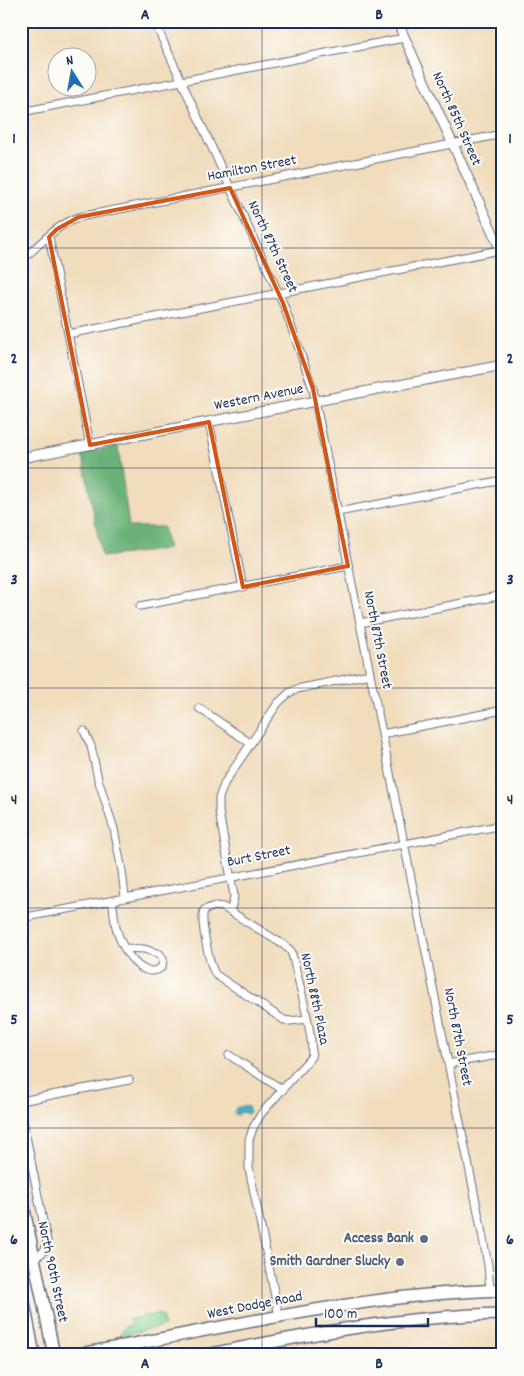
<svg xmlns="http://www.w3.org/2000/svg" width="524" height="1376" viewBox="0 0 524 1376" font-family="Dekko,sans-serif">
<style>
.green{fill:#83d08e;stroke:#4f8076}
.forest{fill:#6ab279;stroke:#42706c}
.water{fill:#49b1c8;stroke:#327093}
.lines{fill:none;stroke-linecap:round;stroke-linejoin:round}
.minor-casing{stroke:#666c7f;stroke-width:9}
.tertiary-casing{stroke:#666c7f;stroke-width:11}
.primary-casing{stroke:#666c7f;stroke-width:14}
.trunk-casing{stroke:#666c7f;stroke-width:14}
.minor{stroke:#fff;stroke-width:7}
.tertiary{stroke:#fff;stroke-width:9}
.primary{stroke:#fff;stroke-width:11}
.trunk{stroke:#fff;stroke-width:11}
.marked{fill:none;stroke:#d45514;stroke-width:4;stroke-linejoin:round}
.grid{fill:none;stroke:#1b2f5e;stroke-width:1;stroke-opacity:0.55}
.service-dot{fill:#5c6f8a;stroke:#fdfcf7;stroke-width:2}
.labels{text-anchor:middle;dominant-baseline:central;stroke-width:4;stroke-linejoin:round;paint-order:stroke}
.street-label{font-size:15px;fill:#1b2f5e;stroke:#fdfcf7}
.service-label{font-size:15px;font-weight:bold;fill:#4e5e75;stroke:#fdfcf7;text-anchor:end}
.neatline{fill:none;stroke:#1b2f5e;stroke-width:2}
.grid-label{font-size:16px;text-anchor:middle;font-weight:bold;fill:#1b2f5e}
</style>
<rect width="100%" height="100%" fill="#fdfcf7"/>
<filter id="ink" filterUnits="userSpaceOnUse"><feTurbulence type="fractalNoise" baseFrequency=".02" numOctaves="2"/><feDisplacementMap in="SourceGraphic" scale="10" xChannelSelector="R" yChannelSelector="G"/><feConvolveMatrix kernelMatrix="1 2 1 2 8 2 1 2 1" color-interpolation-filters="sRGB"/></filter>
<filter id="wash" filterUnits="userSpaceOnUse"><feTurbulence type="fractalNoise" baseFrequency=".0096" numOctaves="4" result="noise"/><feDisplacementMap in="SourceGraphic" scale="20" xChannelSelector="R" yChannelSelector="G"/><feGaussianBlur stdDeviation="1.12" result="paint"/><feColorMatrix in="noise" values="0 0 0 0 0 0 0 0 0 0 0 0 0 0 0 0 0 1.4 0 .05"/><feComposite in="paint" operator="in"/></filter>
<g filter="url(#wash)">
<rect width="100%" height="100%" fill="#f1dcbc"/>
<path class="green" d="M157,1314l5,1 2,11 -46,10 8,-10 5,-1 -2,-6z"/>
<path class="forest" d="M118,446l11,81h34l5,22 -66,8 -20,-104z"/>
<path class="water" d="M243,1106l5,1 2,5 -2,2 -6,-2 -5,3 -3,-1 2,-6z"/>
</g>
<g filter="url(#ink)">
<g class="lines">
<g class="minor-casing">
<path id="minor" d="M154,21l129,282 30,86 164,818 11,58 2,26
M21,112l383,-74
M49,237l41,208
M21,261c18,-16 35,-36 58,-44l424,-83
M68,334l432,-84
M209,422l34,165
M338,512l165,-32
M140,606l208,-40
M360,623l143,-28
M199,708l51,35
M84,731l7,15 7,33 16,50 8,42 3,26
M382,734l121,-24
M21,744h1
M112,900c2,10 2,21 5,31 5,17 25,52 45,36l1,-8 -3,-5 -16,-5 -19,-1
M230,911l3,-9 1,-6 -15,-84v-14l6,-16 53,-79 11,-10 8,-4 73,-15
M21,918l482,-93
M229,1055l54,35
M448,1064l55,-10
M21,1101l108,-21
M21,1111l26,130c-1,10 -5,13 -13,17
M279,1316l-30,-148v-28l4,-12 8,-14 50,-57c5,-12 -14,-82 -18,-99l-2,-7 -7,-6 -61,-38 -8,-1 -11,4c-4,9 5,56 12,65l68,45 6,1 17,-2"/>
</g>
<g class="tertiary-casing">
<path id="tertiary" d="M397,21l106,234
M21,458l482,-93"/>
</g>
<g class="primary-casing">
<path id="primary" d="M21,1195l33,160
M21,1287l13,68"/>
</g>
<g class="trunk-casing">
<path id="trunk" d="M75,1355c142,-25 283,-61 428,-65
M206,1355c99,-20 195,-39 297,-41"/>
</g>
<use href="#minor" class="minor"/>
<use href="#tertiary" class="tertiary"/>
<use href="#primary" class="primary"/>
<use href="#trunk" class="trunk"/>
</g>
</g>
<path class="marked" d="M230,188l53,115 30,86 35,177 -105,21 -34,-165 -119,23 -41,-208 8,-8 22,-12z"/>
<path class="grid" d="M262,21v1334M21,248h482M21,468h482M21,688h482M21,908h482M21,1128h482"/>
<g class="service-dot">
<circle cx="424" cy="1239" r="5"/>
<circle cx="400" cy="1262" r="5"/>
</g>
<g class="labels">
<g class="street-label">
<text transform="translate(456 119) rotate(66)">North 85th Street</text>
<text transform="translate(252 169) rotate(-11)">Hamilton Street</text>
<text transform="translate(272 247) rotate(65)">North 87th Street</text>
<text transform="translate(259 398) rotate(-11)">Western Avenue</text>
<text transform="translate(377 640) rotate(79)">North 87th Street</text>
<text transform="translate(259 857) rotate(-11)">Burt Street</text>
<text transform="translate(314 999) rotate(78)">North 88th Plaza</text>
<text transform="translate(457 1037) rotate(79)">North 87th Street</text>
<text transform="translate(52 1272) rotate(78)">North 90th Street</text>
<text transform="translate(255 1306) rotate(-11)">West Dodge Road</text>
</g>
<g class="service-label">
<text x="414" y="1239">Access Bank</text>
<text x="390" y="1262">Smith Gardner Slucky</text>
</g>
</g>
<rect width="524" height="1376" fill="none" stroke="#fdfcf7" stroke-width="55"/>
<g transform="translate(72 72) rotate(349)"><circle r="24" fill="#fdfcf7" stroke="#a3aaba"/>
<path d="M0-4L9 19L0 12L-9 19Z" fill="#1f6fb2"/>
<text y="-8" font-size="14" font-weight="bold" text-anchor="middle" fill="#1b2f5e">N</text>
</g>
<path d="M316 1318v8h112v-8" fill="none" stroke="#1b2f5e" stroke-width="2.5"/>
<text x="324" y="1318" font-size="15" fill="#1b2f5e" stroke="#fdfcf7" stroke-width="4" paint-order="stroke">100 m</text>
<rect x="28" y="28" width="468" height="1320" class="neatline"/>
<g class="grid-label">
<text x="145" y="19">A</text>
<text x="379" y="19">B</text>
<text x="14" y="143">1</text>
<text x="510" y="143">1</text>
<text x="14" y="363">2</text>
<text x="510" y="363">2</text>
<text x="14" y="584">3</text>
<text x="510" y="584">3</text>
<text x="14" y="804">4</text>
<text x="510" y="804">4</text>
<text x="14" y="1024">5</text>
<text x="510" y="1024">5</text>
<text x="14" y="1244">6</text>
<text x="510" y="1244">6</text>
<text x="145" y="1368">A</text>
<text x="379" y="1368">B</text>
</g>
</svg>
